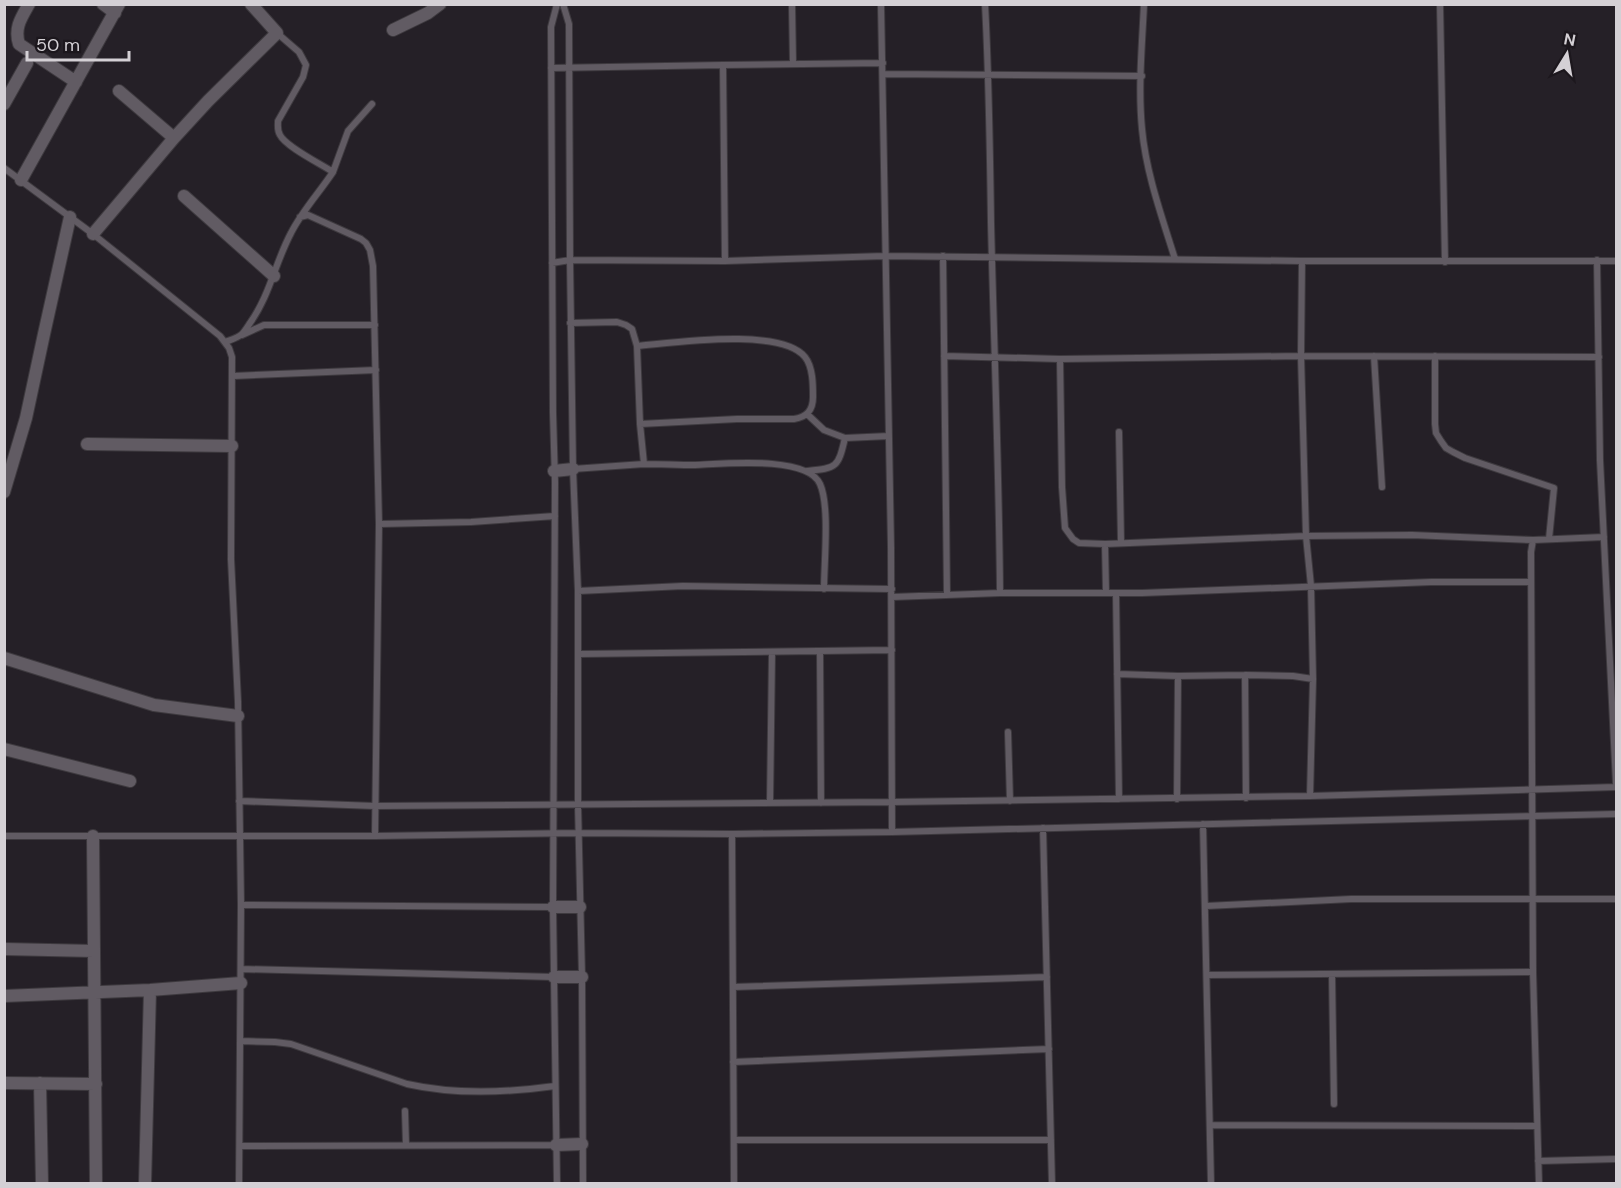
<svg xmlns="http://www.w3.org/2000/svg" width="1621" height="1188" viewBox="0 0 1621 1188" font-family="'DM Sans',sans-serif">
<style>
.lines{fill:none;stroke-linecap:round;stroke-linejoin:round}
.service-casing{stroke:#3e3a3f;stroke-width:8}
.minor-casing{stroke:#3e3a3f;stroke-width:14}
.service{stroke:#615b63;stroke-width:6}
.minor{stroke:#615b63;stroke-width:12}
</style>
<rect width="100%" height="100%" fill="#252027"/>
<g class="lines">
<g class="service-casing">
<path id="service" d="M563,4l6,20 1,236 3,209 5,122v214l4,172 1,207
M792,4l1,60
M881,4l10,543 1,285
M985,4c4,73 5,146 6,219 3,123 8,246 9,370
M1144,4c-2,42 -6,84 -2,125 4,44 20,88 33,130
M1440,4l5,258
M277,33l22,19 7,13 -3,12 -25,44c0,5 -1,9 2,14 6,12 41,29 53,37l15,-41 24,-27
M723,65l160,-2
M551,68l172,-3 2,196
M883,74l259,2
M4,168l89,66 127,102 9,12 3,9 -1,202 7,143 3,203 -2,279
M300,217l8,-2 53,24 5,4 4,7 3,16 6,258 92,-2 84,-6
M943,256l4,339
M1597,260l3,200 16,323
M1302,261l-1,95 5,180 5,50 2,93 -3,117
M552,263l18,-3 155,1 160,-5 417,5h314
M570,323l47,-1 9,3 6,4 5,17 3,78 4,40 -71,5
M242,335l22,-10h111
M225,342c5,-2 13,-4 17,-8 3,-3 6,-8 8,-11 20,-28 25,-60 41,-90 11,-22 28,-40 42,-61
M637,346c36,-3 144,-19 168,11 8,10 8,28 8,40 0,13 -6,20 -19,22h-57l-97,5
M944,356l116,3 241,-3 298,1
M1374,356l8,131
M1435,356v68l1,9 5,8 5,7 7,4 12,6 89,30 -5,51
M1060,359l2,128 3,41 8,11 6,4 26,1
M233,376l143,-6
M807,414l17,16 21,8 44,-2
M1119,432l2,110
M644,464c17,0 34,1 51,1 27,-1 112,-10 125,19 10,22 4,79 4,105
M807,471c30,-3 31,-3 38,-33
M578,591l105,-5 209,3
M1106,593l-1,-49 201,-8 106,-1 121,5
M1116,593l3,206
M892,597l108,-4h142l289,-11h100
M820,652l1,151
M579,654l313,-4
M1117,674l61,2 -1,123
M1245,675l48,1 20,3
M1178,676l67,-1 1,123
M1008,732l2,69
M239,801l136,5 517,-4 418,-6 306,-9
M770,803l2,-150
M1203,824l8,360
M1043,828l9,356
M732,834l2,350
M4,836h371l204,-3 153,1 160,-2 724,-18
M375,836l4,-312
M241,905l312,2
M1206,906l145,-7h265
M241,969l313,8
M1533,972l-2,-420 2,-12 71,-3
M1332,974l2,130
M1207,975l326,-3 6,212
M733,987l314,-10
M241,1041l34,1 16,2 116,40c49,11 98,9 148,2
M733,1062l316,-13
M405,1111l1,34
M1210,1125l327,1
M734,1140h317
M240,1146l316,-1
M1538,1161l78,-2
M557,1184l-4,-277 2,-425 -2,-69 -2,-386 6,-23"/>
</g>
<g class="minor-casing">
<path id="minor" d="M29,4c-8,14 -15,24 -10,40l57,38
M103,4l12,9
M393,30l35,-17 12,-9
M4,104l23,-41
M174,138l34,-37 69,-68 -26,-29
M21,180l98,-176
M184,196l90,80
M93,234l81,-96 -55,-47
M87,444l145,2
M554,471l19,-2
M4,492l22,-74 18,-84 26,-117
M4,658l150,47 84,11
M4,749l126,32
M553,907h27
M4,949l90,2 -1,-115
M94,951l2,233
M554,977h28
M4,996l146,-6 91,-7
M4,1083l92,1
M40,1083l2,101
M556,1145l26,-1
M145,1184l5,-194"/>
</g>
<use href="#service" class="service"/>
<use href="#minor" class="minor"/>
</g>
<rect width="1621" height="1188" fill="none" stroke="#d4d0d5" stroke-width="12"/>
<g transform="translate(1567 54) rotate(11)" stroke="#1c171d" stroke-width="4.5" paint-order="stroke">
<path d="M0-4.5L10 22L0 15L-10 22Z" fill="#d4d0d5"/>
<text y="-9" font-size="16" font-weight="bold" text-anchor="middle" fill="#d4d0d5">N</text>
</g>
<path d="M27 51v9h102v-9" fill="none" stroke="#d4d0d5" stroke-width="3"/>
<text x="36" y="51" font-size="18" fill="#d4d0d5" stroke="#1c171d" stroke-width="4.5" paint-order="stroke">50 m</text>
</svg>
